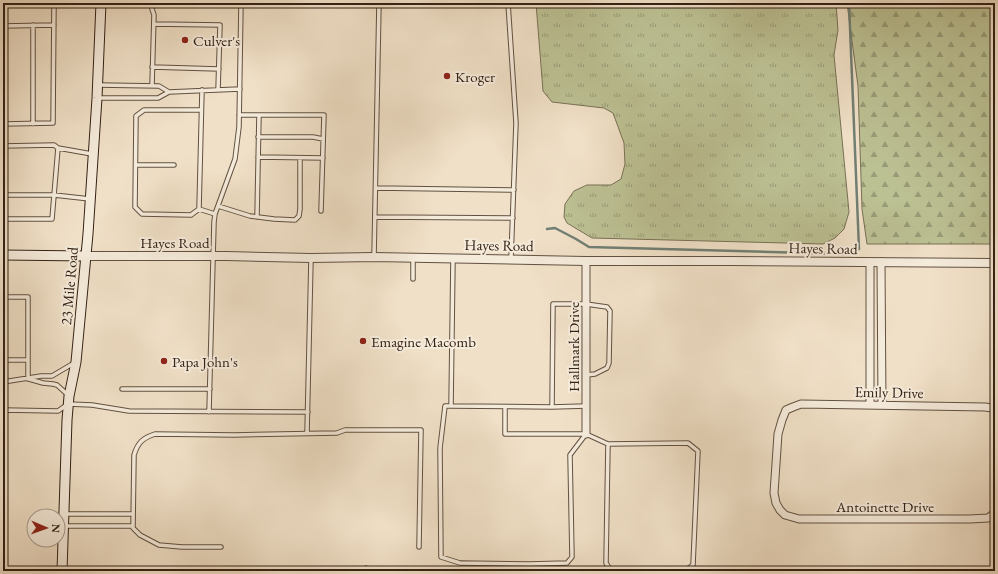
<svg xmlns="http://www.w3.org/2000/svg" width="998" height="574" viewBox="0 0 998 574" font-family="'EB Garamond',serif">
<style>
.grass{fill:url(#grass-tufts);stroke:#787154}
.forest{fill:url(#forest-firs);stroke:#787154}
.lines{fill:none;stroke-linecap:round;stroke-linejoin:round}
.stream{stroke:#717f73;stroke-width:2.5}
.service-casing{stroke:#625142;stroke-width:5.5}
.minor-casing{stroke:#625142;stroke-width:9}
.tertiary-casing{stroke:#625142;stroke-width:10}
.secondary-casing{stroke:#332115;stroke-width:11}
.service{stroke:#f5ebdb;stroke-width:3.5}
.minor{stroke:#f5ebdb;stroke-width:7}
.tertiary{stroke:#f5ebdb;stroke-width:8}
.secondary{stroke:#f5ebdb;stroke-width:9}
.poi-dot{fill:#8f2418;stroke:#f5ebdb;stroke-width:1.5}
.labels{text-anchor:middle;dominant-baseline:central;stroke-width:4;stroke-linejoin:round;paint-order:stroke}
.poi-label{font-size:15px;fill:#332115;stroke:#f5ebdb;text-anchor:start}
.street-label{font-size:15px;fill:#332115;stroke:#f5ebdb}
</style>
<defs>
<pattern id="grass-tufts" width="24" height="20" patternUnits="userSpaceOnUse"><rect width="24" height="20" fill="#bcc194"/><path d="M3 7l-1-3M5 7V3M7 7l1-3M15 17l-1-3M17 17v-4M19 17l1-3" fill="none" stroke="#999c78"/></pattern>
<pattern id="forest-firs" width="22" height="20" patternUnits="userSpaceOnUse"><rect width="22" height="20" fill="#bcc194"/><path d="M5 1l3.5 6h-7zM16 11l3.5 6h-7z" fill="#999c78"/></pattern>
</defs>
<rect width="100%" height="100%" fill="#f0e0c7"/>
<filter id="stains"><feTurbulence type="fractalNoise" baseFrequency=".005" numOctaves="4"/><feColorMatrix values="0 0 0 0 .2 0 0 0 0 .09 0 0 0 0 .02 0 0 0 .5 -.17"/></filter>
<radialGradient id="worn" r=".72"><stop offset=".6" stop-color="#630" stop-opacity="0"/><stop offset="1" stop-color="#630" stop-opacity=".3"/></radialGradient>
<path class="grass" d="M536,3h300l2,27 -4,25 15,157 -5,17 -9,9 -12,6 -231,-6 -25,-15 -3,-6 1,-13 9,-13 13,-6h24l10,-6 4,-15 -1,-21 -11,-30 -9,-5 -52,-6 -9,-11z"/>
<path class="forest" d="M847,3h148v241h-128l-5,-35 -4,-123z"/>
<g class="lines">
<path class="stream" d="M547,229l8,-1 21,11 13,8 254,7 16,-5 -10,-246"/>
<g class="service-casing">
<path id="service" d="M150,3l4,12 -2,71
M508,3l8,120 -5,136
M154,24l66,1 -2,65
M3,26l51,-1
M152,67l67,2
M98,85l61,1 10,6
M98,98h60l11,-6 71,-3
M201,110h-57l-8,6 -1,91 7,7 49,1 8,-6 3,-119
M239,115h85l-3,96
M3,124l50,-1 1,-120
M33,124v-99
M258,137h55l10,2
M3,146l51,-1 4,3
M258,157l65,1
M136,165h38
M376,188l138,2
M3,195h51l36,4
M218,206l32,10 24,3 21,1 4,-4 1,-7v-51
M199,209l16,5
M257,217l2,-102
M375,217l138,1
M3,219h49l6,-71 34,6
M374,257l5,-254
M413,279v-21
M3,297h25v82
M3,360h25
M29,379l14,4 10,1 4,1 11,10
M3,382l38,-6h11l22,-13
M122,389h88
M451,406l2,-147
M586,406l-34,1 1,-103h33l21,3 3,4 -1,52 -2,5 -12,6 -9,1
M505,407v27h81l-16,21 2,102 -5,6 -38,1 -69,-1 -19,-6 -1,-109 5,-42h6l101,1
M209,412l5,-190 1,-8 20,-55 4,-32 2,-124
M307,433l4,-174
M586,434l22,10 80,-1 10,8 -5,114 -7,5 -75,1 -5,-8 2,-119
M3,465l1,-55 54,1 10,-7 24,1 37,6 179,1
M64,514h69
M64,526h69
M221,547h-39l-23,-2 -19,-10 -7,-7 1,-73c4,-13 9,-17 21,-21l79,1 103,-2 8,-3h76l-2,117
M366,568l1,3
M3,569h58"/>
</g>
<g class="minor-casing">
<path id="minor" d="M881,262l1,143
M870,405v-143
M995,411l-3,-3 -7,-1 -184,-3 -8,3 -7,3 -4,10 -4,14 -4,59 2,10 4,7 5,5 14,4h171l18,-1 7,-5
M586,434v-173"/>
</g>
<g class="tertiary-casing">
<path id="tertiary" d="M86,256h141l84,2 63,-1 212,4h146l263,2"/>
</g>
<g class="secondary-casing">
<path id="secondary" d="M3,255l83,1
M62,571l5,-151 2,-24 7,-34 12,-128 9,-136 4,-95"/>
</g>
<use href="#service" class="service"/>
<use href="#minor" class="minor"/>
<use href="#tertiary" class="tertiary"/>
<use href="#secondary" class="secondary"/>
</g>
<g class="poi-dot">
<circle cx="185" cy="40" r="4"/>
<circle cx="447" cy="76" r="4"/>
<circle cx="363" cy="341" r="4"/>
<circle cx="164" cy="361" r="4"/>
</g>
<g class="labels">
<g class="poi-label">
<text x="193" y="40">Culver's</text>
<text x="455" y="76">Kroger</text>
<text x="371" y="341">Emagine Macomb</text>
<text x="172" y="361">Papa John's</text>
</g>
<g class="street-label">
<text x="175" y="242">Hayes Road</text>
<text transform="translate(499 245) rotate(1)">Hayes Road</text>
<text transform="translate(823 248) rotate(1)">Hayes Road</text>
<text transform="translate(69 286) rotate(-85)">23 Mile Road</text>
<text transform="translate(573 347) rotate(-90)">Hallmark Drive</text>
<text transform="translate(889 392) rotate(1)">Emily Drive</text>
<text x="885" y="506">Antoinette Drive</text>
</g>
</g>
<rect width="998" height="574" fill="none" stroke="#f0e0c7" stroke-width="16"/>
<rect x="4" y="4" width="990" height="566" fill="none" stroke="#332115" stroke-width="2"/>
<rect x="8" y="8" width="982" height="558" fill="none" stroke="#332115"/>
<g transform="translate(46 528) rotate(92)"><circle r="19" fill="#f5ebdb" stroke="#a79a8c"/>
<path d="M0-3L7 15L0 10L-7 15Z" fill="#8f2418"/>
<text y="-6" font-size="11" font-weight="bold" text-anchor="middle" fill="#332115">N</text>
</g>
<rect width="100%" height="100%" filter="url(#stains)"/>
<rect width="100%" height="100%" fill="url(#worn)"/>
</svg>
